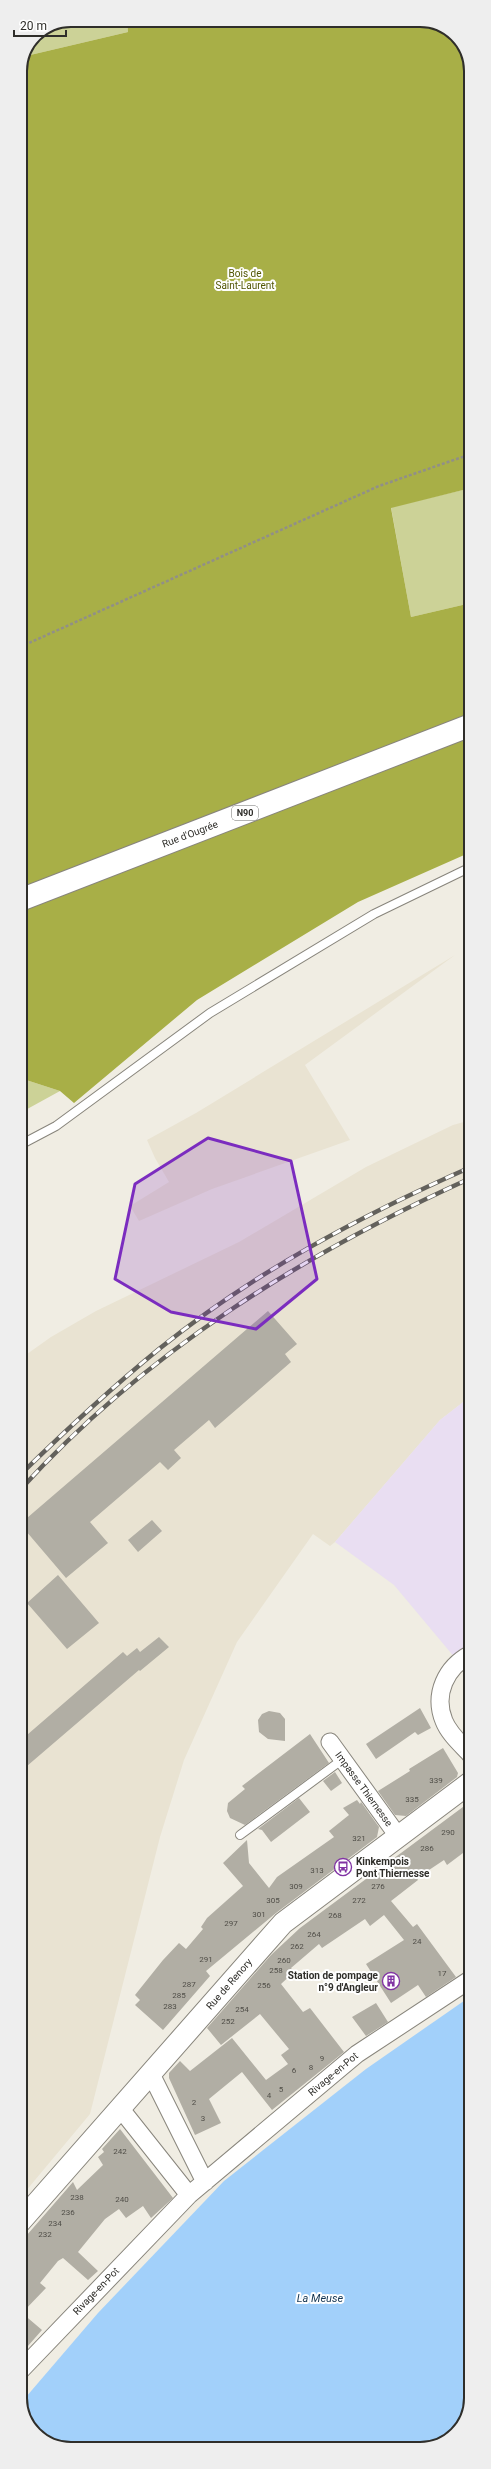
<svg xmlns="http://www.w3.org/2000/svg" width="491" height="2469" viewBox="0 0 491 2469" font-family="Roboto,sans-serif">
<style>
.built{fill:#e9e3d2}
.industrial{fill:#e9def2}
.green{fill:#ccd297}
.forest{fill:#a8af47}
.water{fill:#a2d0fa}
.building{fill:#b1aea4}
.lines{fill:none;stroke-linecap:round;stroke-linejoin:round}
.service-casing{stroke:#88857c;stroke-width:10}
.minor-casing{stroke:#88857c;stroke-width:19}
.tertiary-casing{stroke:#88857c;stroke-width:23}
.primary-casing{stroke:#88857c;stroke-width:24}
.path{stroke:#918f88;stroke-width:2.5;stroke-dasharray:3 2;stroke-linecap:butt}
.service{stroke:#fff;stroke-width:8}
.minor{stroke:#fff;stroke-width:17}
.tertiary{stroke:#fff;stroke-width:21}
.primary{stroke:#fff;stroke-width:22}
.rail-casing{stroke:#63615c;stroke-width:4.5}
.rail{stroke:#fff;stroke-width:3;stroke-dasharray:9;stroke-linecap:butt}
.marked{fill:#7b2cbf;fill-opacity:0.2;stroke:#7b2cbf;stroke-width:3;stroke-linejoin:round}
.labels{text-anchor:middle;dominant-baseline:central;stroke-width:4;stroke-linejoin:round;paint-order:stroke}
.number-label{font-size:8px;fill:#504e48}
.shield{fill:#fff;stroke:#6d6d6a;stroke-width:1}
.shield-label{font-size:9px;font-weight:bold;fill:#2f2e2a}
.park-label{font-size:10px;fill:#525604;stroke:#fff}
.street-label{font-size:10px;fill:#2f2e2a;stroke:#fff}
.poi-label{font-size:10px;font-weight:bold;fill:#2f2e2a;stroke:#fff;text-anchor:start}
.water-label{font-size:11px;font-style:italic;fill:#153652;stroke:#fff}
.rim{fill:none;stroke:#2f2e2a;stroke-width:2}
</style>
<rect width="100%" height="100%" fill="#f0ede3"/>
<path class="built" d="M455,955l-150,110 45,75 -138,49 -73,32 -9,-15 39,-24 -14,-24 -8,-18 49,-27z
M471,1120v276l-31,24 -105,122 -5,4 -17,-12 -76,108 -53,118 -24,77 -70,277 -70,84v-839l31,-22 45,-26 143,-69 127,-75 87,-42z"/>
<path class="industrial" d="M471,1396v281l-77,-92 -59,-43 105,-122z"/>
<path class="green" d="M71,20h56l1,12 -102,24 9,-21z
M471,488v115l-60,14 -20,-110z
M20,1078l40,13 -40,22z"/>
<path class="forest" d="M127,20h300l29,15 15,29v424l-80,20 20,109 60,-14v249l-113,50 -161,98 -123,103 -14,-12 -40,-13v-1008l6,-14 102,-24z"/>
<path class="water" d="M471,1996v403l-12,33 -32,17h-363l-29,-15 -15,-30 78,-91 126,-132 142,-112z"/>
<path class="building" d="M268,1311l29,33 -12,10 6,8 -76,66 -6,-8 -35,30 7,8 -13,12 -8,-8 -70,60 18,21 -42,35 -46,-54z
M152,1520l10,11 -24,21 -10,-12z
M58,1575l41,48 -32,26 -40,-46z
M159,1637l10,10 -29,24 -1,-1 -119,102v-31l103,-89 4,4 10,-8 3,4z
M420,1708l11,20 -13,7 -3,-3 -39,27 -10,-15z
M269,1711l11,2 5,6v22l-17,-2 -9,-7 -1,-12 4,-6z
M310,1734l19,29 -84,62 -15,-7 -3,-7 1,-8 17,-14 -3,-3z
M443,1748l15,25 -1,4 -51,39 -11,-1 -17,-24 32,-20 -1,-2z
M335,1772l7,11 -11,8 -8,-10z
M299,1798l11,14 -39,30 -9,-12 -4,-1z
M357,1800l3,4 1,-2 18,25 -2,10 -101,76 -70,58 4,5 -47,54 -28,-25 5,-5 -5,-5 28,-35 16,-17 7,6 17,-20 -2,-2 6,-9 36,-32 -20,-23 24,-23 2,23 20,25 8,-11 57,-40 -5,-6 20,-16 -6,-7z
M471,1801v46l-24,18 -3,-5 -27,18 1,2 -27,21 22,26 4,-3 39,53 -30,20 -8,-12 -27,18 -25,-39 38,-24 -20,-25 -14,11 -5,-7 -43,29 -3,-4 -28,24 3,4 -13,12 22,28 7,-4 34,44 -72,58 -30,-38 -33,27 12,24 -26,12 -26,-57v-5l11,-12 10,10 42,-33 34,42 22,-16 -7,-9 8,-6 -29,-35 -39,31 -14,-17 64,-73 29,-27z
M376,2003l12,19 -22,14 -14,-19z
M120,2129l53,69 -22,20 -8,-12 -17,12 -7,-9 -14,10 -27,33 20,19 -10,9 -25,-22 -5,3 -18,22 6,5 -24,25 20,17 -22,25v-112l53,-61 4,8 26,-25 -5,-8 6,-5 -2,-3z"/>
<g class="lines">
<g class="service-casing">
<path id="service" d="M20,1145l36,-19 154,-113 164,-99 97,-47
M240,1835l103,-76"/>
</g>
<g class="minor-casing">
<path id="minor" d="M471,1654c-25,13 -38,40 -27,67 5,13 18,24 27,34
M330,1742l68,94
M151,2074l54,108
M120,2108l69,87
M20,2371l169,-176 168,-141 114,-75"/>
</g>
<g class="tertiary-casing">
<path id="tertiary" d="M20,2222l263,-299 188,-141"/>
</g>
<g class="primary-casing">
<path id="primary" d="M20,900l451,-175"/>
</g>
<path class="path" d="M20,647l359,-161 92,-32"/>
<use href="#service" class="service"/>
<use href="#minor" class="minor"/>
<use href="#tertiary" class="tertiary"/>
<use href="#primary" class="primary"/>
<g class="rail-casing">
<path id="rail" d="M20,1475c45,-44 90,-86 139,-126 94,-76 201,-133 312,-182
M20,1490c125,-138 283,-236 451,-312"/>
</g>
<use href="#rail" class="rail"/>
</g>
<path class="marked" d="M208,1138l83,23 26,118 -61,50 -85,-17 -56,-33 20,-95z"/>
<defs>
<g id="bus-ring" transform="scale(0.9)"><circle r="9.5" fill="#fff" stroke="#8133a4" stroke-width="1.5"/><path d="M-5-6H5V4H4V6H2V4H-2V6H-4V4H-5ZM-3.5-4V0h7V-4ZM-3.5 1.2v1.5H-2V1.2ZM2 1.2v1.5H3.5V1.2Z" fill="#8133a4"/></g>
<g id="building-ring" transform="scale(0.9)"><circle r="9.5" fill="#fff" stroke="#8133a4" stroke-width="1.5"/><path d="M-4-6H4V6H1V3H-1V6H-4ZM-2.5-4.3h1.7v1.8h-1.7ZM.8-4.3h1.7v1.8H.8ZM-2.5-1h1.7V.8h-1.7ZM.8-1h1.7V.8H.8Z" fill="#8133a4"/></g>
</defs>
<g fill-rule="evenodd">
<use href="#bus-ring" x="343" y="1867"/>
<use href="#building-ring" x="391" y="1981"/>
</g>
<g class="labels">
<g class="number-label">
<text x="436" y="1780">339</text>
<text x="412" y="1799">335</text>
<text x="448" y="1832">290</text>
<text x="359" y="1838">321</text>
<text x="427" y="1848">286</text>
<text x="317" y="1870">313</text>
<text x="296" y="1886">309</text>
<text x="378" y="1886">276</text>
<text x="273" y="1900">305</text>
<text x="359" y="1900">272</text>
<text x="259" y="1914">301</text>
<text x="335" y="1915">268</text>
<text x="231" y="1923">297</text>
<text x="314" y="1934">264</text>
<text x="417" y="1941">24</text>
<text x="297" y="1946">262</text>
<text x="206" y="1959">291</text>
<text x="284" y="1960">260</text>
<text x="276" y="1970">258</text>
<text x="442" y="1973">17</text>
<text x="189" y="1984">287</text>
<text x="264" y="1985">256</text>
<text x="179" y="1995">285</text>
<text x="170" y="2006">283</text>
<text x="242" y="2009">254</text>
<text x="228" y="2021">252</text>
<text x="322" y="2058">9</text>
<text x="311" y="2067">8</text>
<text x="294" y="2070">6</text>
<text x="281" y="2089">5</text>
<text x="269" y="2095">4</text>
<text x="194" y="2102">2</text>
<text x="203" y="2118">3</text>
<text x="120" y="2151">242</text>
<text x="77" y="2197">238</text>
<text x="122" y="2199">240</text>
<text x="68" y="2212">236</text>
<text x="55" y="2223">234</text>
<text x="45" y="2234">232</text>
</g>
<rect class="shield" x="232" y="806" width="26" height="14" rx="3"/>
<g class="shield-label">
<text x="245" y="813">N90</text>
</g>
<g class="park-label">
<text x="245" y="273">Bois de<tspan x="245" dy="12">Saint-Laurent</tspan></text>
</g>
<g class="street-label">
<text transform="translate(190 834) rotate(-21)">Rue d'Ougrée</text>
<text transform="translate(364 1789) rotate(54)">Impasse Thiernesse</text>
<text transform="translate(229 1984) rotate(-49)">Rue de Renory</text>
<text transform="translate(333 2074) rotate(-40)">Rivage-en-Pot</text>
<text transform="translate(96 2291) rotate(-46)">Rivage-en-Pot</text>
</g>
<g class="poi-label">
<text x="356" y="1861">Kinkempois<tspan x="356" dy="12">Pont Thiernesse</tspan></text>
<text x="378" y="1975" text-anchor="end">Station de pompage<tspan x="378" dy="12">n°9 d'Angleur</tspan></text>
</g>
<g class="water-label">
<text x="320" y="2298">La Meuse</text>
</g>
</g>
<path d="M0 0H491V2469H0ZM71 27H420A44 44 0 0 1 464 71V2398A44 44 0 0 1 420 2442H71A44 44 0 0 1 27 2398V71A44 44 0 0 1 71 27Z" fill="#eee" fill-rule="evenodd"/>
<path class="rim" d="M71 27H420A44 44 0 0 1 464 71V2398A44 44 0 0 1 420 2442H71A44 44 0 0 1 27 2398V71A44 44 0 0 1 71 27Z"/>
<path d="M14 30v6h52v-6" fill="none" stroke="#2f2e2a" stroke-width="2"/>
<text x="20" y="30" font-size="12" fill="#2f2e2a" stroke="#ffffff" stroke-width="3" paint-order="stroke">20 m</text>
</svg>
